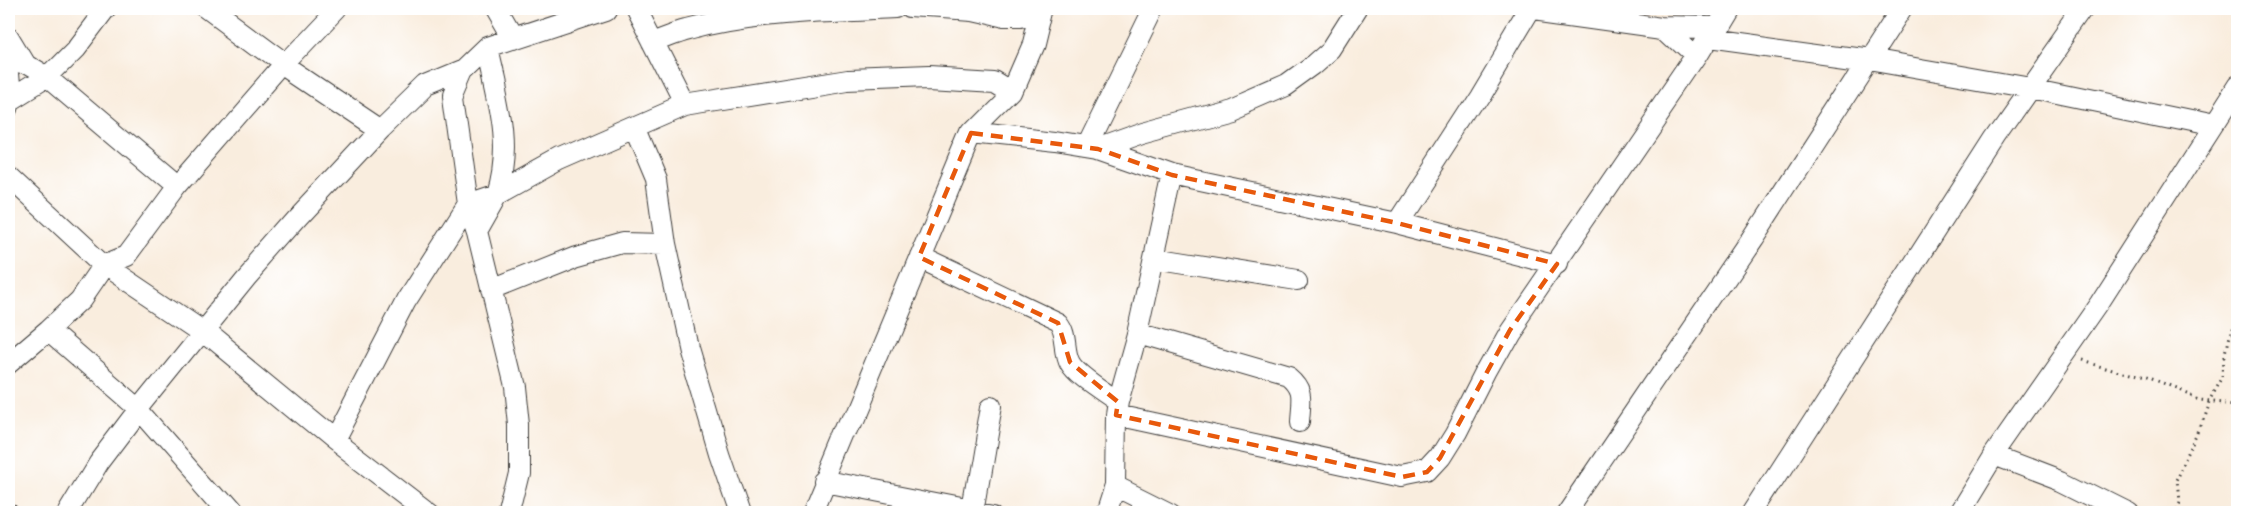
<svg xmlns="http://www.w3.org/2000/svg" width="2246" height="521" viewBox="0 0 2246 521" font-family="'Gentium Book Plus',serif">
<style>
.lines{fill:none;stroke-linecap:round;stroke-linejoin:round}
.minor-casing{stroke:#3d3b39;stroke-width:22}
.path{stroke:#3d3b39;stroke-width:3;stroke-dasharray:1.5 4.5;stroke-linecap:butt}
.minor{stroke:#fff;stroke-width:20}
.marked{fill:none;stroke:#e8590c;stroke-width:4.5;stroke-dasharray:12 8;stroke-linejoin:round}
</style>
<rect width="100%" height="100%" fill="#fff"/>
<filter id="ink" filterUnits="userSpaceOnUse"><feTurbulence type="fractalNoise" baseFrequency=".0167" numOctaves="2"/><feDisplacementMap in="SourceGraphic" scale="12" xChannelSelector="R" yChannelSelector="G"/><feConvolveMatrix kernelMatrix="1 2 1 2 8 2 1 2 1" color-interpolation-filters="sRGB"/></filter>
<filter id="wash" filterUnits="userSpaceOnUse"><feTurbulence type="fractalNoise" baseFrequency=".008" numOctaves="4" result="noise"/><feDisplacementMap in="SourceGraphic" scale="24" xChannelSelector="R" yChannelSelector="G"/><feGaussianBlur stdDeviation="1.35" result="paint"/><feColorMatrix in="noise" values="0 0 0 0 0 0 0 0 0 0 0 0 0 0 0 0 0 1.4 0 .05"/><feComposite in="paint" operator="in"/></filter>
<g filter="url(#wash)">
<rect width="100%" height="100%" fill="#f9edde"/>
</g>
<g filter="url(#ink)">
<g class="lines">
<g class="minor-casing">
<path id="minor" d="M206,8l77,57 97,65
M495,8l18,31
M636,8l49,97
M913,8l55,4 36,8h17l19,-6
M1535,8l130,18 49,1
M1665,26l32,30
M8,36l17,28
M1708,38l161,22 161,28 183,38
M653,42c12,-4 23,-9 35,-12 65,-18 142,-19 210,-22
M8,59l17,5 22,13 130,110
M8,74l2,26 -2,7
M10,100l37,-23 28,-28 31,-41
M635,129l21,50 9,65 23,104 31,105 21,61
M971,133l84,9 43,7 45,-16 88,-24 55,-24 29,-21 17,-15 26,-41
M1086,147l68,-139
M1098,149l74,26 225,48 160,41
M8,176l96,89 98,66 132,109 96,74
M1397,223l83,-128 52,-87
M477,231l21,-37 61,-34 126,-55 163,-26 81,-3 66,4 18,11
M919,257l139,66c10,12 5,27 12,40 7,13 35,29 48,39
M1154,257l145,23
M491,290l85,-34 46,-13 43,1
M48,330l91,79 92,105
M1137,334l152,44c17,14 12,24 11,44
M8,364l40,-34 32,-30 24,-35 22,-9 51,-69 106,-122 54,-57
M1116,415l286,62 25,-5 13,-14 15,-24 31,-61 24,-43 187,-274 29,-48
M334,440l72,-139 62,-97 30,-10c16,-51 1,-96 -10,-147
M1994,455l68,26 66,33
M824,481l169,33
M1115,486l56,28
M972,510l18,-106
M8,513v1
M67,514l31,-51 41,-54 107,-132 51,-58 83,-89 45,-44 39,-16
M509,514l10,-41v-48l-4,-38 -38,-156 -9,-27 -15,-108 11,-26 24,-23 118,-39
M812,514l159,-381 42,-42 20,-46 9,-37
M1106,514l9,-28 1,-71 2,-13 19,-68 35,-159
M1566,514l186,-274 150,-232
M1753,514l241,-375 92,-131
M1958,514l36,-59 106,-152 138,-215"/>
</g>
<path class="path" d="M2082,361l61,18 56,21 39,3
M2171,514l6,-12 -2,-22 23,-46 11,-33 14,-24 1,-22 9,-39 5,-9"/>
<use href="#minor" class="minor"/>
</g>
</g>
<path class="marked" d="M971,133l127,16 74,26 225,48 160,41 -47,66 -70,128 -13,14 -25,5 -286,-62 2,-13 -48,-40 -12,-39 -139,-66z"/>
<rect width="2246" height="521" fill="none" stroke="#fff" stroke-width="30"/>
</svg>
